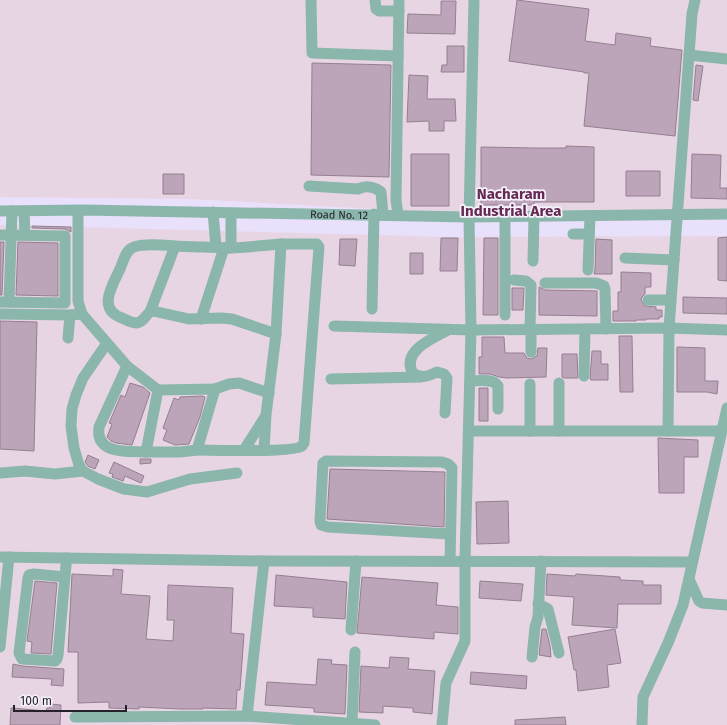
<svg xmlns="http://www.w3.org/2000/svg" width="727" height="725" viewBox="0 0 727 725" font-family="'Fira Sans',sans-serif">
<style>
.industrial{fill:#e8d5e4}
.building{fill:#bca5b8;stroke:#947f90}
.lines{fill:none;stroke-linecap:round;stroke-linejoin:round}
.minor{stroke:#8bb6ab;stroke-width:11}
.labels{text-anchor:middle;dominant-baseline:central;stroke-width:3.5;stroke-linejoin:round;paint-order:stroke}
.street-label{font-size:11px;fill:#25212b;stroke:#f4f1fb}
.district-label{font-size:15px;font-weight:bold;fill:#652a53;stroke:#f4f1fb}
</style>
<rect width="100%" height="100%" fill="#e9e0fb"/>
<path class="industrial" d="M0,0h727v212l-260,2 -277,-15 -190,-2z
M0,225l448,12 279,-1v489h-727z"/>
<path class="building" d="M517,0l72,9 -4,32 30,4 1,-12 35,5 -1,8 32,4 -7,86 -91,-10 5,-53h-5v-1l-75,-11z
M441,1h15l-1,33 -48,-1 1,-19 33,1z
M447,46h17v26h-23l1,-7h5z
M312,63l79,2 -2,112 -78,-2z
M696,65l7,1 -5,35 -5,-1z
M409,75l19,1 -1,23h28l1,22h-12v10h-15v-10l-22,1z
M566,146l28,1v55h-60v3h-53v-58l53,1h32z
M411,154h38v52h-38z
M692,154l29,1 -1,33h7v11l-36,-1z
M626,171h34v25h-34z
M163,174h21v20h-21z
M32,226l39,1v5l-6,-3 -33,-1z
M727,237v44l-9,-1v-42z
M441,238h17l-1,33h-17z
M484,238h14v77h-15z
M340,239h17l-2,27 -16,-1z
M596,239l16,1v34h-18l1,-4z
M0,242h4l-2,53h-2z
M18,242l40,1v53l-42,-1z
M410,253h13v21h-13z
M621,272l30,1v14h-6v7l-3,3 -1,3 4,6 11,1v3h6v7h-3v2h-13v1h-10v1h-23v-10h5v-19h3z
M539,287l6,3 52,1v25l-58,-1z
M512,288h12l-1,22h-11z
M683,297l44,1v16l-44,-1z
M0,321l37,1 -3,129 -34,-2z
M619,336h13l1,56h-13z
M482,337h22l1,16h19l3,5 4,1 6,-3 1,-8h9l-1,29 -39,1 -8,-1 -9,-3h-11v-17h3z
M677,347l28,1v33h13l-1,13 -10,-2h-30z
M592,351h9v13h7v16h-17l-1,-1z
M562,354h15l1,24h-14l-2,-1z
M130,383l13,4 7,6 -18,52 -16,-2 -5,-2 -4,-4 5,-13 -3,-1 12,-28 4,2z
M479,388h9v33h-9z
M202,396l3,1 -5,20 -11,27 -14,1 -12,-5 4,-10 -4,-2 11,-30 5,2 1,-3z
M658,438l40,2v17h-14v36h-25z
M88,455l11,5 -4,9 -7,-3 -3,-4z
M140,459h11v4l-11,1z
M114,462l30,14 -3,7 -16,-7 -2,5 -11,-4 1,-3 -4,-1z
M330,469l115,3 -1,55 -117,-8z
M508,501l1,42 -32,1 -1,-42z
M113,569l10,1 -2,24 29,2 -4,43 27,2 1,-21h-7l1,-35 65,3 -2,45 13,1 -4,56h-3l-1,19 -33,-1v1h-23l-41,-2v2l-30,-1v-6l-31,1v-51h-10l4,-78 41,2z
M547,574l28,2 1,-2 44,3v3l23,1v4h18v19h-43l-1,24 -45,-3 2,-28 -28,-2z
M276,575l71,7 -2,37 -32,-2v-9l-39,-2z
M362,577l76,6 -2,22 22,2v27l-24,-2v7l-77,-6z
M35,581l22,2 -6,71 -20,-1 1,-11 -5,-1z
M480,581l43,3 -2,17 -42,-3z
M542,629h4l4,17 1,11 -12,-2z
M615,629l6,34 -14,2 2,22 -31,4 -2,-21h-2l-6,-33z
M390,657l19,1 -1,11 27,2 -3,43 -19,-2v-4l-30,-2v7l-24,-1 2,-46 28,2z
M318,659l14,1 -1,4 16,1 -2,49 -31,-2v-4l-49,-3 2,-23 49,3z
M13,664l9,2 42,3 -1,17 -12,-1 1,-6 -40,-2z
M471,672l56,4 -1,13 -56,-5z
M50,704l11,1 -1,20h-50l1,-17 35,3 1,-3h3z
M565,717l1,8h-51v-5z"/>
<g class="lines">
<g class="minor">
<path d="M311,0l1,53 86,3"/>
<path d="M375,0l1,9 3,2h20"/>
<path d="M689,55l38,4"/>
<path d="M309,186l49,3c8,-4 17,-2 23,3l2,22"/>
<path id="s1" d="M0,211l84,-1 385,7 258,-3"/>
<path d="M24,211l1,24"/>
<path d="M78,211v90l4,13 45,52 31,24 57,-1 -18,61 -17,2h-34"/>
<path d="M213,212l3,35"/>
<path d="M398,214l-2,-14 3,-200"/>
<path d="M505,216v99"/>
<path d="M573,234h16"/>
<path d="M0,235l65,1v67l-65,-1"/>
<path d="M231,248v-35"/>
<path d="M625,258l49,2"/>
<path d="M533,261l1,-45"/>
<path d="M588,270l2,-54"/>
<path d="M514,280l12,1 5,4 -1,44"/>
<path d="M545,283h51l8,3 1,3 1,40"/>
<path d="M648,300h23"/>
<path d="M9,302l3,-91"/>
<path d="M372,309l2,-95"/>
<path d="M150,312l25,-66"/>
<path d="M0,314l70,1 12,-1"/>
<path d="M201,319l23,-71"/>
<path d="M334,326l137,4 198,-2 58,2"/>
<path d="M276,334l-44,-15 -11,-1 -32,1 -36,-8c-7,1 -8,11 -16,12 -6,0 -10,-3 -15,-5 -25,-9 -10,-32 -2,-49 3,-7 6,-20 14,-22 10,-4 29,-2 40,-1 18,1 37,1 55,2 17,0 35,-3 52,-4"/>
<path d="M68,338l2,-23"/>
<path d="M107,343l-24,35 -7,17 -4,14 -1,17 3,22 5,17 4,6 15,8 26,10 23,3 43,-13 47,-6"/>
<path d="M531,352v-23"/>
<path d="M127,366l-28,61c-4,28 29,24 47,25l12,-62"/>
<path d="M584,376l1,-47"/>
<path d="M331,379l90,-2"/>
<path d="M470,381c9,0 23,-3 28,5v23"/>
<path d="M215,389l14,-5 10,-1 30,10"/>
<path d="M445,413l2,-35 -3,-4 -7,-2c-9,4 -16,8 -25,0 -10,-22 22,-34 36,-42"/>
<path d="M469,431h252"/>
<path d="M530,431v-47"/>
<path d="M559,431v-48"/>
<path d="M668,431l1,-103 23,-314 3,-14"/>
<path d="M197,450c16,0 96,3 105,-4l2,-3 15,-196 -2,-3h-36l-5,90 -10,81 -2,35"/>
<path d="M244,450l21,-33"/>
<path d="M0,473l25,-2 30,3 28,-3"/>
<path d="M0,557l264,4 427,1"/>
<path d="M450,561l2,-93 -4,-4 -6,-2 -116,-1 -3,2 -3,58 1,4 7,2 122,7"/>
<path d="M65,577l-31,-3 -5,1 -1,3 -9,75 3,6 33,2 2,-2 1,-4 8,-90 1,-7"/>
<path d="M689,579l10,22 3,2 25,2"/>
<path d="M538,604l10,5 11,44"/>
<path d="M351,630l5,-69"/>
<path d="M0,647l9,-90"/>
<path d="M532,657l3,-30 3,-10 3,-56"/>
<path d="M247,716l17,-155"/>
<path d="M75,717l172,-1 128,9"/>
<path d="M352,723l3,-71"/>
<path d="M442,725l4,-42 19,-42v-80l6,-231 -2,-113 5,-217"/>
<path d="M642,725l1,-28 25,-54 15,-38 44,-197"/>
</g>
</g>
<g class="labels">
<g class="street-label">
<text stroke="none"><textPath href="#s1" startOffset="339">Road No. 12</textPath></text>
</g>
<g class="district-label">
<text x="511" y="194">Nacharam<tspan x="511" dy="17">Industrial Area</tspan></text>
</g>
</g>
<path d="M14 705v6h112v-6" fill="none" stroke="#25212b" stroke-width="2"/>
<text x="20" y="705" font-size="12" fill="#25212b" stroke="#f4f1fb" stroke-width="3" paint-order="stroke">100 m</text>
</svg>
